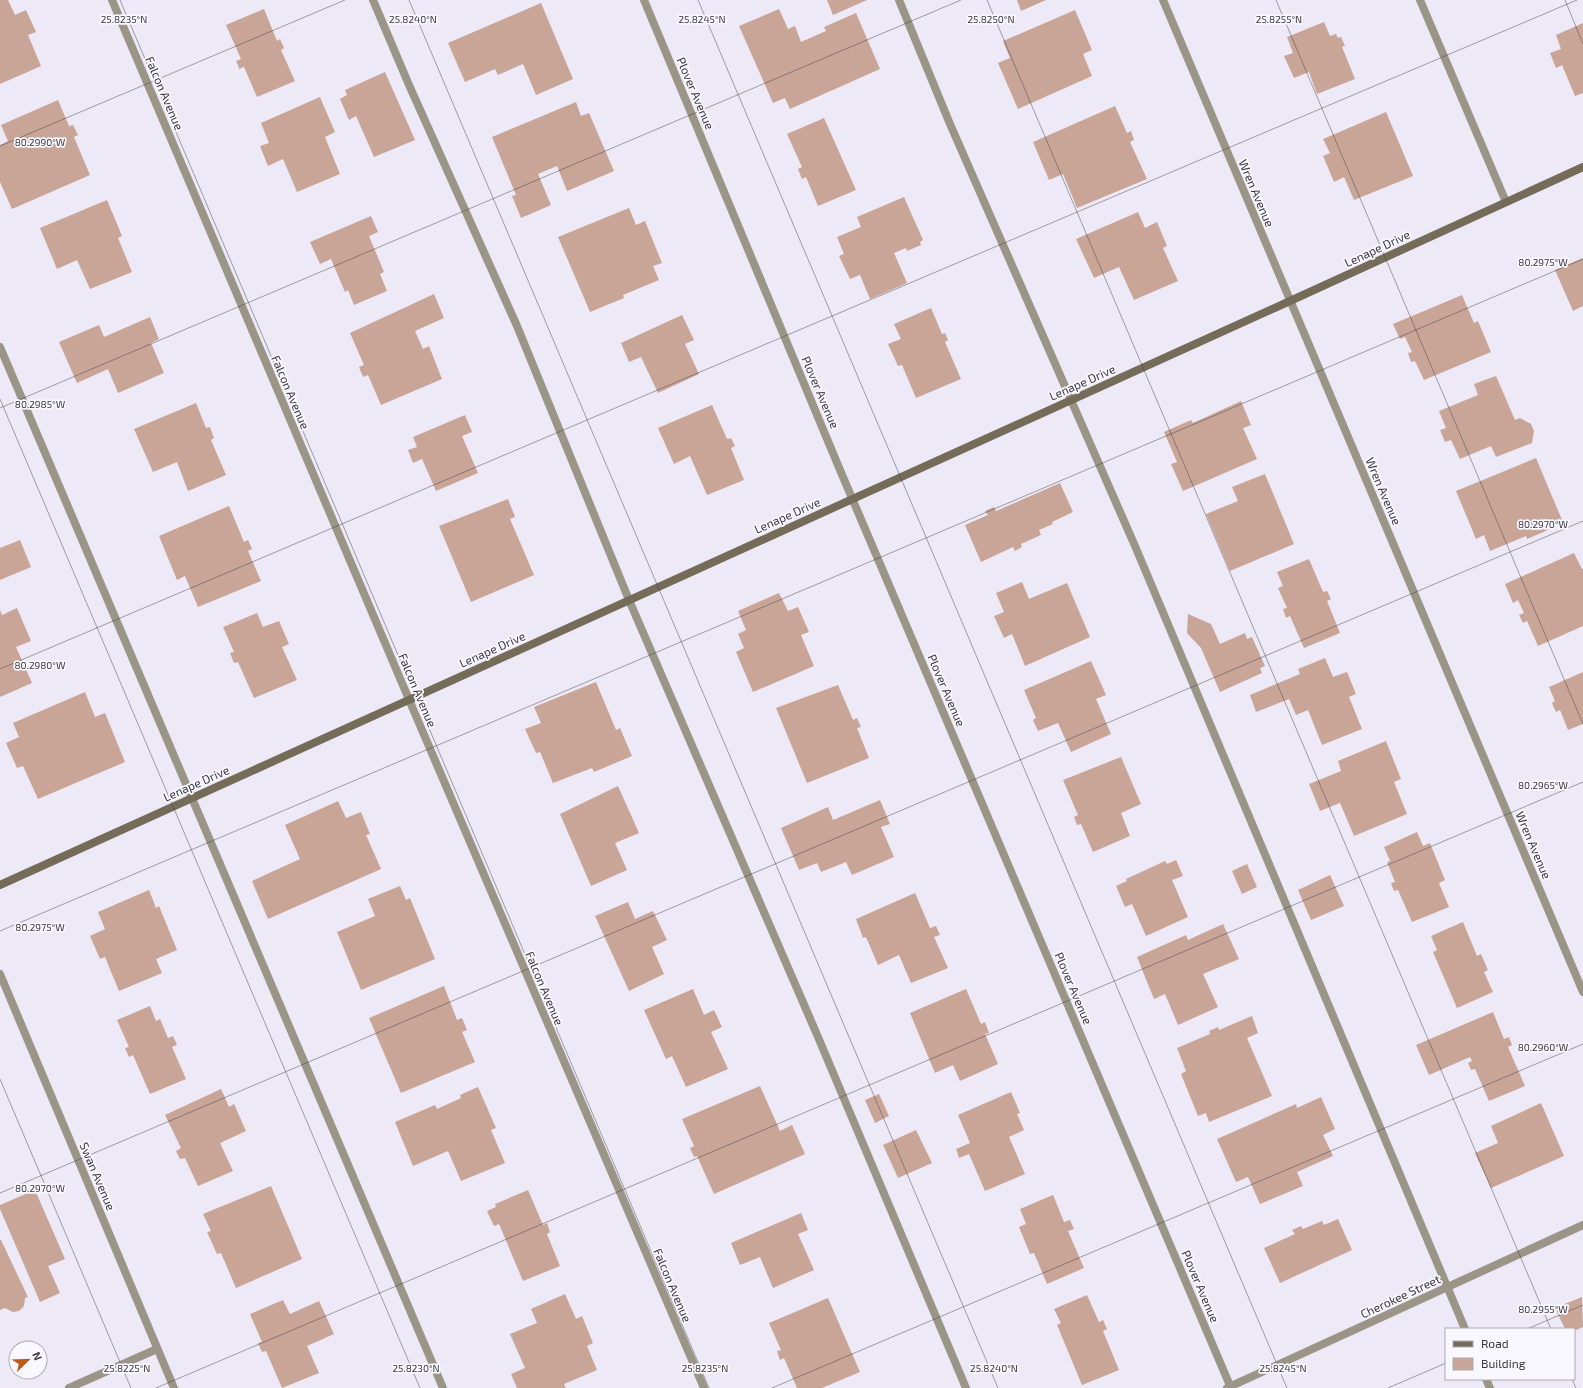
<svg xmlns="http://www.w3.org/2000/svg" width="1583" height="1388" viewBox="0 0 1583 1388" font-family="'Exo 2',sans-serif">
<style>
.building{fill:#c9a598}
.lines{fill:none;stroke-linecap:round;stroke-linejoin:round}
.lane{stroke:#9a9587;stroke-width:8}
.street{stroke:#9a9587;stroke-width:8}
.secondary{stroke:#746b58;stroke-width:8}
.ticks{fill:none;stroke:#3b393e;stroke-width:1;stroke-opacity:0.45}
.labels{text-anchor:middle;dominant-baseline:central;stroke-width:3.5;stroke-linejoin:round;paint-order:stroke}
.street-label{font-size:12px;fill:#3b393e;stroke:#f9f7ff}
.ticks-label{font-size:10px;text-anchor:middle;fill:#3b393e;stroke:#f9f7ff;stroke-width:3.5;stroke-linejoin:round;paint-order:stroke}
</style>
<rect width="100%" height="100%" fill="#ede9f6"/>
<path class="building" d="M0,0h8l7,15 11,-5 10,22 -8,3 13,31 -41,18z
M827,0h40l-34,15z
M1017,0h29l-25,11z
M541,3l32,76 -37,16 -13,-31 -25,11 -3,-6 -30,13 -17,-39z
M264,9l13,32 3,-2 4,9 -3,2 14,31 -38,16 -13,-30 -5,2 -1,-4 -2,-4 5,-2 -15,-34z
M779,9l9,20 7,-3 6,16 25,-11 -2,-4 32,-14 24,56 -90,40 -5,-11 -12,5 -34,-77z
M1075,10l17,40 -9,4 9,22 -74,33 -20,-46 12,-5 -7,-17z
M1324,22l6,14 6,-2 2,4 3,-1 4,9 -3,1 13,32 -38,15 -8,-22 -15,6 -10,-22 9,-3 -6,-16z
M1583,23v70l-8,3 -13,-31 -6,3 -6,-15 11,-4 -5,-14z
M385,72l30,68 -41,17 -18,-41 -7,4 -9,-21 7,-4 -2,-5z
M320,97l15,35 -10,5 15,37 -43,18 -14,-33 -15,7 -8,-20 9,-3 -8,-20z
M58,100l11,26 4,-1 5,10 -4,2 16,38 -78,34 -12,-27v-37l8,-4 -7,-16z
M576,102l5,14 8,-3 25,58 -47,20 -10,-25 -19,8 13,31 -30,13 -9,-22 4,-1 -24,-58z
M1115,106l12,27 4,-2 3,9 -4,2 17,37 -70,29 -14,-34 -14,6 -16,-38z
M1386,112l27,64 -59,24 -10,-23 -10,5 -11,-26 7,-3 -7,-14z
M824,118l32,72 -38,16 -12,-29 -4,2 -4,-10 4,-2 -15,-33z
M904,197l19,43 -3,2 1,3 -14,6 -1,-3 -12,5 13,30 -37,16 -10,-24 -10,4 -11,-23 5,-2 -7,-17 24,-10 -4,-10z
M107,200l15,36 -4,2 14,34 -42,17 -13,-29 -20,9 -17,-41z
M629,208l7,17 9,-4 17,42 -9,3 6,14 -36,15 1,3 -34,14 -32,-75z
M1138,212l7,16 12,-6 10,24 -4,2 15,33 -44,19 -15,-33 -25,11 -18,-39z
M371,216l7,16 -9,4 15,36 -4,2 7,17 -33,14 -6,-15 -3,2 -14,-33 -11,5 -10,-22z
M1583,258v48l-10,5 -18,-41z
M434,294l10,24 -29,13 8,18 6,-3 13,33 -61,26 -13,-30 -5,2 -4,-10 5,-2 -14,-32z
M1462,295l12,28 4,-2 13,31 -67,28 -9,-19 -4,1 -3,-9 4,-1 -7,-15 -5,2 -7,-15z
M931,308l11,26 3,-1 3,7 -3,2 16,37 -45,19 -14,-33 -4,1 -10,-22 13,-5 -7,-15z
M682,315l12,25 -9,4 14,30 -41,19 -17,-36 -12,5 -8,-19z
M150,317l9,22 -8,4 13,30 -46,20 -10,-24 -31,14 -18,-41 40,-17 5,12z
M1496,376l19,44 5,-2 11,6 3,7 -2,12 -36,14 -5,-11 -31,13 -9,-19 -6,2 -5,-12 6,-2 -7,-17 39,-16 -4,-11z
M1241,401l10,24 -8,3 14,31 -74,32 -12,-27 6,-2 -13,-30 27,-12 2,3z
M196,403l10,25 4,-1 2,6 2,5 -3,2 15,35 -38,16 -11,-29 -24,10 -19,-43z
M712,405l15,34 4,-1 4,8 -4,2 13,32 -37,15 -17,-39 -16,8 -16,-36z
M465,415l7,17 -10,4 16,37 -42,18 -14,-32 -9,4 -5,-13 9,-3 -4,-10z
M1536,458l26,62 -15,7 1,3 -21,9 -1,-3 -36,15 -6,-16 -8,4 -20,-48z
M1265,474l29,70 -64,27 -24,-57 32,-13 -6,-14z
M1060,483l13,29 -21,10 1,2 -14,6 2,5 -20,9 1,3 -7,4 -2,-4 -32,15 -16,-37 23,-10 -3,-4 9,-4 2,4z
M508,499l7,18 -5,2 24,56 -63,27 -32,-76z
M229,506l15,36 4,-2 4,9 -4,2 13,30 -63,26 -13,-31 -8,4 -18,-44z
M20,540l11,27 -31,13v-32z
M1574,553l8,16h1v57l-45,20 -11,-25 -4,2 -4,-8 5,-2 -6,-13 -5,3 -8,-19z
M1309,559l14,33 4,-1 4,8 -4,2 13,32 -36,15 -14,-32 -4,2 -3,-9 4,-1 -9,-20 5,-2 -6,-14z
M1022,582l7,17 38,-16 23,54 -65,29 -13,-32 -8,4 -10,-22 10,-4 -8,-19z
M779,593l9,18 10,-4 11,25 -8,3 13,31 -61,26 -17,-40 8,-4 -6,-14 8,-4 -8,-19z
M17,608l14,33 -15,6 16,36 -32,14v-87l2,5z
M257,613l6,14 16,-6 10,23 -7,3 15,33 -43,18 -16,-36 -4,1 -4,-10 4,-1 -11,-25z
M1188,614l23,10 9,20 25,-11 2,6 5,-2 13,29 -5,2 2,5 -42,19 -19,-44 -14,-15z
M1325,658l8,19 14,-5 9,22 -7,3 13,32 -40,16 -14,-35 -12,5 -7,-16 -33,13 -6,-17 50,-21 -2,-5z
M1091,661l15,34 -10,4 15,35 -40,18 -13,-29 -20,8 -5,-11 3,-2 -12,-28z
M1583,672v52l-15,6 -8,-20 -4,2 -4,-9 3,-2 -6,-14z
M596,682l20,48 4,-2 12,28 -38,16 -2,-4 -39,15 -13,-31 -4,1 -11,-24 16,-6 -7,-16z
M838,685l15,35 4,-2 4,9 -4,1 12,30 -62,25 -31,-75z
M85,692l10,25 10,-4 20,49 -87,37 -15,-33 -6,2 -11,-25 13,-6 -6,-14z
M1386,741l15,38 -7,3 13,32 -53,22 -14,-33 -20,8 -11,-27 32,-13 -3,-10z
M1121,757l20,47 -20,9 9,23 -37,16 -12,-28 -4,1 -3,-8 4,-2 -15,-35z
M618,786l21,47 -24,10 12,27 -36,16 -31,-72z
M880,800l10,24 -9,3 13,30 -42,18 -6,-13 -25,10 -4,-9 -18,7 -18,-42 47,-21 5,13z
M338,801l8,17 15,-6 9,22 -4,1 15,34 -113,50 -16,-38 48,-22 -15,-34z
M1417,832l6,14 7,-3 15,37 -6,3 10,24 -37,15 -14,-32 -4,1 -3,-8 4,-1 -8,-20 3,-1 -6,-14z
M1176,860l7,16 -11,4 16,37 -42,19 -14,-32 -7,3 -9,-21 11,-5 -1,-2 39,-18 2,3z
M1247,864l10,23 -15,7 -10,-23z
M1330,875l14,31 -33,14 -13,-30z
M400,886l6,14 4,-2 25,61 -74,31 -24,-58 38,-16 -7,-17z
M149,890l7,18 3,-2 18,44 -21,9 6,14 -43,18 -14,-34 -5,2 -10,-23 15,-7 -7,-17z
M915,893l15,35 6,-2 4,9 -6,2 14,31 -37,15 -12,-28 -21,10 -12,-28 -3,1 -7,-19z
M628,902l7,17 18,-8 14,29 -15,7 12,27 -35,17 -34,-75z
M1463,922l14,34 4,-2 7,16 -4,2 9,20 -36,16 -24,-56 4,-2 -6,-14z
M1223,924l16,35 -36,15 15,33 -40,18 -13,-31 -11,5 -17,-42 49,-22 2,5z
M444,986l13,34 5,-2 5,12 -5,2 13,30 -74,31 -32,-75z
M693,989l11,26 10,-5 8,17 -11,5 17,37 -42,18 -14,-31 -6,3 -22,-49z
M966,989l15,35 4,-2 4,11 -4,1 13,30 -38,17 -7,-16 -18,8 -25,-60z
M150,1006l6,15 4,-2 8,19 5,-2 4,9 -5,2 14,32 -36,15 -17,-39 -4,2 -4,-9 4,-1 -12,-27z
M1493,1012l11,27 5,-2 3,8 -4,2 17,39 -36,15 -14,-32 -4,1 -3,-7 4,-2 -2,-4 -41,18 -13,-30z
M1252,1016l6,17 -11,5 25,58 -63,26 -3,-9 -8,3 -17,-42 5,-3 -9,-23 33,-14 -1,-3 9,-4 1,3z
M760,1086l20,45 12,-6 13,29 -91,40 -17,-38 -3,1 -4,-9 4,-2 -12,-27z
M478,1087l18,41 -5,2 14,33 -44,18 -13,-30 -35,15 -18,-44 40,-17 2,4 24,-11 -1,-3z
M221,1089l8,18 5,-3 12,27 -26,12 13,28 -35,15 -13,-28 -5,1 -4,-8 5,-3 -16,-33z
M1011,1092l9,21 -3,1 7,16 -15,7 16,37 -40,17 -16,-37 -10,4 -3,-9 14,-6 -12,-28z
M879,1094l10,22 -14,7 -10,-23z
M1321,1097l14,32 -12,6 10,21 -36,16 6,14 -43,18 -12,-27 -12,5 -19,-43 79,-35 1,4z
M1541,1103l23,53 -73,32 -16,-35 23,-10 -7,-17z
M916,1130l16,33 -34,15 -15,-33z
M271,1186l31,73 -66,29 -15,-35 -4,1 -10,-22 4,-1 -8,-17z
M35,1190l30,69 -17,7 12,27 -20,9 -40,-93v-4z
M528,1190l15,35 4,-2 3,9 -3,2 13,32 -37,15 -24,-57 -5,2 -7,-15 9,-4 -1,-3z
M1053,1195l11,27 6,-2 4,9 -6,2 16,37 -37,16 -13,-31 -4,1 -11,-27 7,-3 -6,-15z
M801,1213l7,17 -10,4 16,36 -41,18 -13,-31 -20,8 -9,-22z
M1338,1219l14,31 -72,33 -16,-35 31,-14 -3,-4 9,-4 2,3 19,-8 2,4z
M0,1240h1l27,57 -3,1 -1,8 -5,5 -6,1 -8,-4 -5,2z
M565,1294l11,25 6,-3 11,27 -6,3 10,24 -33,14 2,4h-49l-6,-14 14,-6 -15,-34 27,-11 -6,-14z
M1087,1295l12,27 4,-2 4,9 -4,2 16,39 -37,15 -25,-60 4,-2 -7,-14z
M1582,1297l1,30 -9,4v-2h-9l-10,-21z
M828,1298l32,74 -38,16h-25l-13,-30 -4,2 -3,-9 4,-1 -12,-27z
M283,1300l7,14 29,-13 15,33 -27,12 12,27 -37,15 -16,-37 -4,1 -4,-9 4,-1 -12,-28z"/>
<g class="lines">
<path class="lane" d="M373,0l36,85 108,241 112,274 189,437 148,351
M899,0l51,124 185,422 330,783
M1420,0l86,202
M0,347l443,1041
M1486,1379l4,9"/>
<path class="street" d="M112,0l304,716 288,672
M644,0l196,470 391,918
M1163,0l420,992
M0,974l174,414
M69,1388l88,-39
M1227,1388l356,-163"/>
<path class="secondary" d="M0,885l1290,-584 293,-134"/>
</g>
<path class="ticks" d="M120,0l589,1388M409,0l589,1388M698,0l589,1388M987,0l564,1329M1276,0l307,724M1565,0l18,44M0,146l345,-146M0,399l420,989M0,408l961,-408M0,669l1577,-669M0,931l1583,-672M0,1079l131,309M0,1193l1583,-672M1527,1329l56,-24M1572,1379l4,9M156,1388l1427,-606M772,1388l811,-344M1388,1388l58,-25"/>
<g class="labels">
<g class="street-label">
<text transform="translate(165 93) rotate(67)">Falcon Avenue</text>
<text transform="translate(696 93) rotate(67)">Plover Avenue</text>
<text transform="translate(1257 193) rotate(67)">Wren Avenue</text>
<text transform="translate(1377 248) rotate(-25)">Lenape Drive</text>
<text transform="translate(1082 382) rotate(-24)">Lenape Drive</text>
<text transform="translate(291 392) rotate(67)">Falcon Avenue</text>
<text transform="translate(821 392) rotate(67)">Plover Avenue</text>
<text transform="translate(1384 491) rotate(67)">Wren Avenue</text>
<text transform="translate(787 515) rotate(-24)">Lenape Drive</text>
<text transform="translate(492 649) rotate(-24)">Lenape Drive</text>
<text transform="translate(418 690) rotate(67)">Falcon Avenue</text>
<text transform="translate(947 690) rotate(67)">Plover Avenue</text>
<text transform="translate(196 783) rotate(-24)">Lenape Drive</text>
<text transform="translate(1534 845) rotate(67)">Wren Avenue</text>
<text transform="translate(545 988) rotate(67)">Falcon Avenue</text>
<text transform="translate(1074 988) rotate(67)">Plover Avenue</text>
<text transform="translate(98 1176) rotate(67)">Swan Avenue</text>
<text transform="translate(673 1285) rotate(67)">Falcon Avenue</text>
<text transform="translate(1201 1286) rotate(67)">Plover Avenue</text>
<text transform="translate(1400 1296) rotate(-25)">Cherokee Street</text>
</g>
</g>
<g class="ticks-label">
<text x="124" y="23">25.8235°N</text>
<text x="413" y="23">25.8240°N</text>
<text x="702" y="23">25.8245°N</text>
<text x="991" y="23">25.8250°N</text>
<text x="1279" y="23">25.8255°N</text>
<text x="40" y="146">80.2990°W</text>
<text x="1543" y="266">80.2975°W</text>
<text x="40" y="408">80.2985°W</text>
<text x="1543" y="528">80.2970°W</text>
<text x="40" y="669">80.2980°W</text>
<text x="1543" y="789">80.2965°W</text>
<text x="40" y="931">80.2975°W</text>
<text x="1543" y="1051">80.2960°W</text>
<text x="40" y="1192">80.2970°W</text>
<text x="1543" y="1313">80.2955°W</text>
<text x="127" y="1372">25.8225°N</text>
<text x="416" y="1372">25.8230°N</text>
<text x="705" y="1372">25.8235°N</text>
<text x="994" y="1372">25.8240°N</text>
<text x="1283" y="1372">25.8245°N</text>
</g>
<rect x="1445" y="1328" width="130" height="52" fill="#f9f7ff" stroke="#adabb2"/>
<rect x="1453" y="1341" width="20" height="6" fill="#746b58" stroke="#adabb2"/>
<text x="1481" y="1348" font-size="12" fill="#3b393e">Road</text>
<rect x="1453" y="1358" width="20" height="12" fill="#c9a598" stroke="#adabb2"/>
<text x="1481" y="1368" font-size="12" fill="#3b393e">Building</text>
<g transform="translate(28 1360) rotate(67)"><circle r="19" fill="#f9f7ff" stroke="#adabb2"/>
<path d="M0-3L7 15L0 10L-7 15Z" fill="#bb5b17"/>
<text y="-6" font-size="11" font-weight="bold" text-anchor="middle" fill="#3b393e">N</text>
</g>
</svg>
